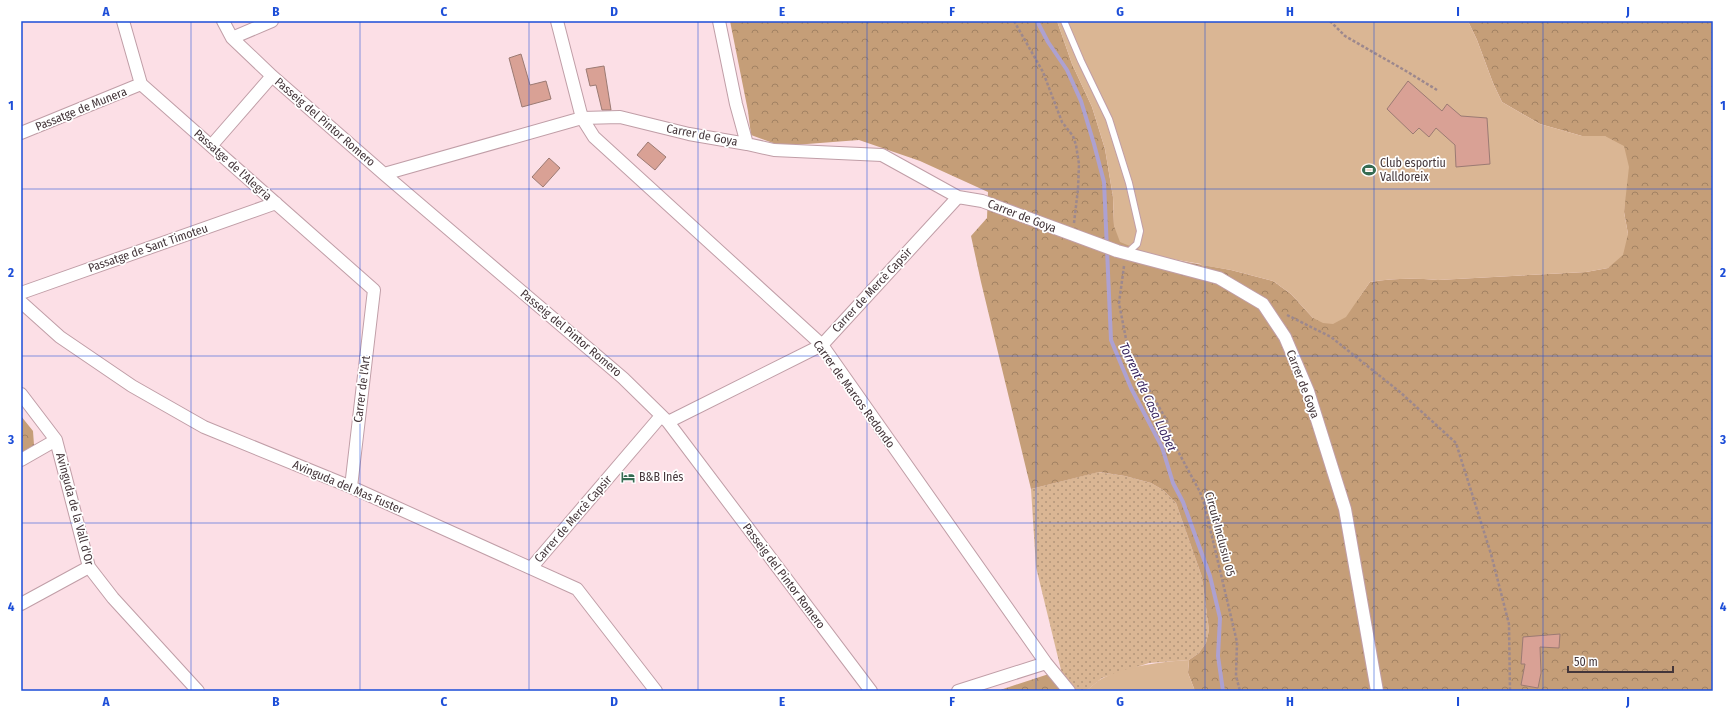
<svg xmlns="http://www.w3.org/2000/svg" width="1734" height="712" viewBox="0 0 1734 712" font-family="'Fira Sans Condensed',sans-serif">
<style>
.grass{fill:url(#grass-dots)}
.forest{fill:url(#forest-crowns)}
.garden{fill:#dab694}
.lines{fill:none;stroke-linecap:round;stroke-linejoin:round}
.stream{stroke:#ada1d1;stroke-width:4}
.building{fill:#d9a195;stroke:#9b7a73}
.lane-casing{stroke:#c09ea7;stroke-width:8}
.street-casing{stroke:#c09ea7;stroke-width:14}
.path{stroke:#9d888d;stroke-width:2.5;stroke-dasharray:3 2;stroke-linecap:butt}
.lane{stroke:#fff;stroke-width:6}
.street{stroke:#fff;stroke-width:12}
.grid{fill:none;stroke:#1d4ed8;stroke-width:1;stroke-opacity:0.55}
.labels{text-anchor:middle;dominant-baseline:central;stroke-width:3.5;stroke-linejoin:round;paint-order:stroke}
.street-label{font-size:12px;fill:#44363a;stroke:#fff}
.poi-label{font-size:12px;fill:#44363a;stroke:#fff;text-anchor:start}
.water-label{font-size:13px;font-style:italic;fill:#3b2862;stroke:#fff}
.neatline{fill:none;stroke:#1d4ed8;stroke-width:1.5}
.grid-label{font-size:13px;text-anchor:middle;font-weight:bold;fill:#1d4ed8}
</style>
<defs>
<pattern id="grass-dots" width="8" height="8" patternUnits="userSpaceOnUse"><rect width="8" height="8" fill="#dab694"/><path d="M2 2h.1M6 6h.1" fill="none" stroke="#b2957a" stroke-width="1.8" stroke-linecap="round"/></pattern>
<pattern id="forest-crowns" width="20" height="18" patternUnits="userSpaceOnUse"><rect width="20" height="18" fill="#c59e78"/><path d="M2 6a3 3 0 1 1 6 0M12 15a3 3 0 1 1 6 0" fill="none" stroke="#a28263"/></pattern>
</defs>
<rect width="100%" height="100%" fill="#fcdfe6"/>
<path class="grass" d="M1098,472l27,4 26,7 12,7 13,13 26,74 7,53 -3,13 -7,10 -10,7 -40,3 -47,15 -16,13h-16l-9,-21 -25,-103 -5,-78z"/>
<path class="forest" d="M730,21h327l15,43 20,43 13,42 8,48 1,29 40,30 77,14 42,11 18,13 22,24 45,-19 12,-17c23,-4 45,-4 68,-2l148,-8 22,-4 20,-34 -4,-22 1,-22 -20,-54h-23l-42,-12 -38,-22 -9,-19 -16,-43 -9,-19h245v670h-518l-7,-18 1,-13 10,-7 7,-10 3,-13 -7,-53 -26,-74 -13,-13 -12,-7 -26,-7 -26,-4 -68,17 -50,-207 -10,-46 16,-18 1,-26 -68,-31 -61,-21 -78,6 -30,-11 -3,-24z
M21,416l12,15 1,14 -13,8z
M1061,670l9,21h-73z"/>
<path class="garden" d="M1057,21h411l9,19 16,43 9,19 38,22 42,12h23l19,10 5,21 -5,45 4,22 -5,21 -15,13 -22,4 -148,8c-23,-2 -45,-2 -68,2l-24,35 -13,7 -10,-1 -10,-5 -22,-24 -18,-13 -42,-11 -24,-4 -5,1 -1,-3 -47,-8 -34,-14 -6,-16 -1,-29 -8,-48 -13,-42 -20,-43z
M1189,660l-1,13 7,18h-109c5,-4 11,-10 17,-13 27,-13 57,-16 86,-18z"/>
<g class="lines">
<path class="stream" d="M1037,21l11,21 19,28 14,31 13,43 10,38 7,158 20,48 31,59 11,36 10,19 27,74 10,42 -2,38 5,35"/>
</g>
<path class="building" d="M521,54l9,31 16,-4 5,18 -29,8 -13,-49z
M604,66l7,44h-9l-6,-25 -6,1 -4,-17z
M1408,81l34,30 5,-7 14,12 26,2 3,46 -34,3 -1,-22 -19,-17 -7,9 -10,-9 -6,6 -26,-25z
M648,142l18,15 -11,13 -18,-15z
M549,158l11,10 -17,19 -11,-10z
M1560,634l-1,14 -19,-1 1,26 -3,15 -17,-3 4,-21h-4l2,-27z"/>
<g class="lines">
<g class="lane-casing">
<path id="lane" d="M1064,21l17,40 28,58 20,64 11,48 -3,13 -11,10"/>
</g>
<g class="street-casing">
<path id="street" d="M123,21l18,63 233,206 -23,197
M223,21l9,17 40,38 112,98 239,204 45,44 203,269
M557,21l25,97 12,19 228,208 224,318 23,28
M719,21l17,83 11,40
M232,38l40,-17
M21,133l120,-49
M211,146l61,-70
M384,174l198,-56 38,-1 69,17 58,10 27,6 108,5 76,42 24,4 135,50 102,27 44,26 22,33 23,54 37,118 32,182
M21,293l255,-90
M21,302l39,35 72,49 72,41 147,60 226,102 79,102
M21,394l35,46 33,127 24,31 85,93
M668,422l154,-77 136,-148
M21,460l35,-20
M531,568l130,-152
M21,604l68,-37
M958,691l88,-28"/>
</g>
<path class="path" d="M1014,21l29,51 19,50 11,14 3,9 3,19 -1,25 -4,34
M1330,21l15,15 61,35 31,19
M1124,266l-5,37 7,36 6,21 35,61 6,21 27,50 4,11 33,139 -1,34 4,15
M1287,315l44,22 69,55 56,51 35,111 18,70 1,67"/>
<use href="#lane" class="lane"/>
<use href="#street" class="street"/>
</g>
<path class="grid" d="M191,21v670M360,21v670M529,21v670M698,21v670M867,21v670M1036,21v670M1205,21v670M1374,21v670M1543,21v670M21,189h1692M21,356h1692M21,523h1692"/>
<defs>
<g id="stadium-bare" transform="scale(1.08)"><path d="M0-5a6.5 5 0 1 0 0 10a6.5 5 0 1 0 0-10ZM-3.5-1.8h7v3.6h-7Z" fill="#356b52" stroke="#fff" stroke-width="2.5" paint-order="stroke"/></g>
<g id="hotel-bare" transform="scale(1.08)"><path d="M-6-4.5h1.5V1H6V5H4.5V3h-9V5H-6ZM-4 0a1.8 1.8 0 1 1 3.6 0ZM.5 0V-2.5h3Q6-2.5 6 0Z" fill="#356b52" stroke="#fff" stroke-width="2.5" paint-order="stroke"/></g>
</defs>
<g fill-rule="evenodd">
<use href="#stadium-bare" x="1369" y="170"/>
<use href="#hotel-bare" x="628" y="477"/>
</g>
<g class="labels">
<g class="street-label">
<text transform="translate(81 109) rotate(-22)">Passatge de Munera</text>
<text transform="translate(325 122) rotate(41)">Passeig del Pintor Romero</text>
<text transform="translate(702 135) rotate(11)">Carrer de Goya</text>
<text transform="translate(233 165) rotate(42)">Passatge de l'Alegria</text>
<text transform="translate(1022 216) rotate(21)">Carrer de Goya</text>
<text transform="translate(148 248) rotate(-19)">Passatge de Sant Timoteu</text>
<text transform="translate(872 290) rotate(-47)">Carrer de Mercè Capsir</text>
<text transform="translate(571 333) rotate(40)">Passeig del Pintor Romero</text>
<text transform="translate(1303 384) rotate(69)">Carrer de Goya</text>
<text transform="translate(362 389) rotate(-83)">Carrer de l'Art</text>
<text transform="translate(854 394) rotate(54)">Carrer de Marcos Redondo</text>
<text transform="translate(348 487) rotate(23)">Avinguda del Mas Fuster</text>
<text transform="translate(75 509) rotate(75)">Avinguda de la Vall d'Or</text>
<text transform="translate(573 519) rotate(-49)">Carrer de Mercè Capsir</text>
<text transform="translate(1220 534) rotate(75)">Circuit Inclusiu 05</text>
<text transform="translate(784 576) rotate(53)">Passeig del Pintor Romero</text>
</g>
<g class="poi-label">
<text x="1380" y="163">Club esportiu<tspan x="1380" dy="14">Valldoreix</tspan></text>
<text x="639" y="477">B&amp;B Inés</text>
</g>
<g class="water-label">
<text transform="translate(1148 397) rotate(65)">Torrent de Casa Llobet</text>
</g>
</g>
<rect width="1734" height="712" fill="none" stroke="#ffffff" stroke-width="44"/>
<path d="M1568 666v6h105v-6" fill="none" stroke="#44363a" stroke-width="2"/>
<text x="1574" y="666" font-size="12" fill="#44363a" stroke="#ffffff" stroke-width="3" paint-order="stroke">50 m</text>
<rect x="22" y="22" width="1690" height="668" class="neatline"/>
<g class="grid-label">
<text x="106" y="16">A</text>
<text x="276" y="16">B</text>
<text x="444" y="16">C</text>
<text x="614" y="16">D</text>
<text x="782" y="16">E</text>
<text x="952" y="16">F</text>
<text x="1120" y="16">G</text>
<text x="1290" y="16">H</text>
<text x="1458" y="16">I</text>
<text x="1628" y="16">J</text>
<text x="11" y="110">1</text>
<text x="1723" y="110">1</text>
<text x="11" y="277">2</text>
<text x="1723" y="277">2</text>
<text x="11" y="444">3</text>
<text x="1723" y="444">3</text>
<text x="11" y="611">4</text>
<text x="1723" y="611">4</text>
<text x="106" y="706">A</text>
<text x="276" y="706">B</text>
<text x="444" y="706">C</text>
<text x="614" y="706">D</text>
<text x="782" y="706">E</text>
<text x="952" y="706">F</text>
<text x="1120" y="706">G</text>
<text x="1290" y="706">H</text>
<text x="1458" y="706">I</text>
<text x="1628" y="706">J</text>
</g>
</svg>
